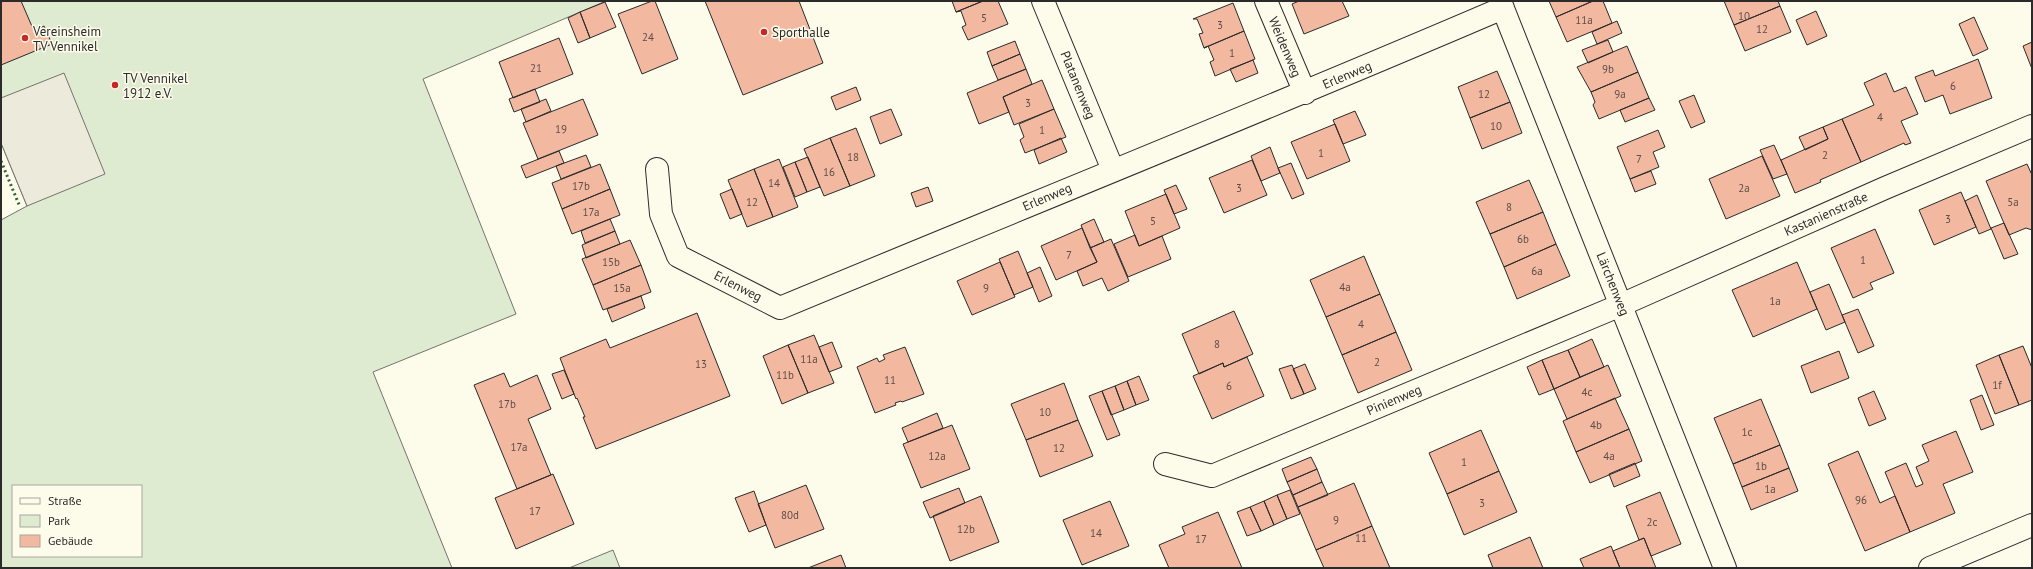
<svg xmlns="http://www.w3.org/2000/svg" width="2033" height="569" viewBox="0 0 2033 569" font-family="'PT Sans',sans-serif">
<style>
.green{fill:#deebd1;stroke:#74746e;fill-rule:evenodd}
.parking{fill:#eceadb;stroke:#74746e}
.building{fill:#f2b8a0;stroke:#2b2b2b}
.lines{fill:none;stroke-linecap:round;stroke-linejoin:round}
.street-casing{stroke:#2b2b2b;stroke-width:24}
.secondary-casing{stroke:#2b2b2b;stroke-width:24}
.street{stroke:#fdfbea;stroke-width:22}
.secondary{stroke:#fdfbea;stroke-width:22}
.hedge{stroke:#34623c;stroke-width:3;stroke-dasharray:2 3;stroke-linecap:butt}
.poi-dot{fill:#c62828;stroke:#fdfbea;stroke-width:1.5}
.labels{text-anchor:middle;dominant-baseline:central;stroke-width:3;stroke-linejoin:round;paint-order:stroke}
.number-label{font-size:11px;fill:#5d4e48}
.poi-label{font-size:13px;fill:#2b2b2b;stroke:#fdfbea;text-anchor:start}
.street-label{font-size:13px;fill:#2b2b2b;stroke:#fdfbea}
</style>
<rect width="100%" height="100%" fill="#fdfbea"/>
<path class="green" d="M1,1h605l-183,78 93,235 -143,58 79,196h-451v-348l26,-14 -26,-63zM13,486h128v70h-128z
M613,550l7,18h-51z"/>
<path class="parking" d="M64,73l41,101 -78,32 -26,-63v-45z"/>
<path class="building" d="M1,1h20l13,30 10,-5 8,18 -51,21z
M652,1h3l23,58 -36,15 -24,-60z
M705,1h94l24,62 -80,32z
M952,1h31l-27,11z
M983,1h15l10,23 -40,16 -6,-13 4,-2 -5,-14 -5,1z
M1299,1h43l7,15 -45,18 -12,-30z
M1549,1h44l-37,16z
M1593,1h10l9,22 -45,19 -11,-25z
M1724,1h54l2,5 -46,19z
M605,2l11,25 -26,11 -10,-26z
M1233,3l11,28 -40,17 -5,-14 4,-1 -6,-14h-4z
M1780,6l11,26 -46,19 -11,-26z
M1816,11l11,25 -20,9 -11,-25z
M580,12l10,26 -12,5 -10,-25z
M1974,17l14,32 -15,7 -14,-32z
M1617,21l5,12 -25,11 -5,-12z
M1244,31l11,28 -40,17 -5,-14 4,-2 -6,-14 -4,2z
M559,38l14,36 -60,24 -14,-36z
M1608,40l5,12 -25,11 -6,-13z
M1015,41l5,13 -28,12 -5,-14z
M2032,42v27l-9,-23z
M1627,46l11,26 -47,20 -14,-25z
M1020,54l6,15 -28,11 -6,-14z
M1978,59l14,39 -42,16 -7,-19 -18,7 -10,-25 18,-7 2,6z
M1253,60l5,13 -22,9 -6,-13z
M1026,69l6,15 -29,13 6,15 -30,12 -12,-31z
M1497,71l13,31 -40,16 -12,-31z
M1638,72l11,26 -50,21 -6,-14 2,-3 -4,-10z
M1886,73l8,19 12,-5 12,27 -17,7 10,22 -6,2 -1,-2 -43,19 -19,-43 32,-14 -10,-22z
M1042,80l12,29 -40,16 -11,-28z
M856,87l5,13 -25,10 -5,-13z
M535,89l5,13 -26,10 -5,-13z
M1694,95l11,27 -14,6 -12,-27z
M1649,98l6,12 -30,12 -5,-12z
M546,99l5,12 -25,11 -5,-13z
M583,99l15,36 -60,24 -15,-36z
M1510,102l12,31 -40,16 -12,-31z
M891,109l11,26 -22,9 -10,-27z
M1054,109l12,28 -41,16 -5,-13 4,-3 -5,-13z
M1355,111l11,24 -23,9 -10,-24z
M1842,119l19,43 -41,18 1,2 -26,11 -14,-33 47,-21 -5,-12z
M1335,124l15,37 -43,18 -16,-37z
M1823,127l5,12 -23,11 -6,-13z
M856,128l19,48 -25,10 -20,-48z
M1658,130l7,17 -12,5 6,15 -29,12 -13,-32z
M830,138l20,48 -26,10 -20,-47z
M1061,138l6,14 -28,12 -5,-14z
M1774,145l13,29 -14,5 -13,-29z
M1270,147l10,26 -19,8 -10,-25z
M559,151l5,12 -38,15 -5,-12z
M586,155l5,12 -30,12 -5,-13z
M1762,156l18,40 -54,23 -17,-40z
M808,157l12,30 -13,5 -12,-30z
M779,159l19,48 -25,10 -19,-48z
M1252,160l15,35 -43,18 -15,-35z
M795,162l12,30 -12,5 -12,-30z
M1291,163l13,31 -12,5 -14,-31z
M600,164l10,25 -48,20 -10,-26z
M2027,164l5,11v55l-6,-2 -17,7 -23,-54z
M754,169l19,48 -26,10 -19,-47z
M1651,171l5,13 -21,8 -5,-13z
M1529,180l14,32 -53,22 -14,-32z
M1176,185l11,24 -13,5 -10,-24z
M928,187l5,14 -17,6 -5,-14z
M610,189l10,26 -48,19 -10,-25z
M732,189l10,25 -12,5 -10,-25z
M1961,192l15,35 -42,18 -15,-35z
M1166,194l14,34 -41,18 -14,-35z
M1977,195l14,34 -12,5 -14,-33z
M1543,212l13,32 -52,23 -14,-33z
M610,219l5,12 -30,12 -4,-12z
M1094,219l10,23 -14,6 -9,-23z
M2004,223l14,31 -14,5 -13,-31z
M1082,228l15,34 -41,18 -15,-34z
M1875,229l19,44 -24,10 3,6 -20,9 -22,-50z
M615,231l5,13 -34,14 -4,-13z
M1135,235l4,11 23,-10 9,23 -43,18 -14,-33z
M1111,239l18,42 -21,10 -6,-13 -19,8 -6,-15 20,-9 -7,-14z
M630,240l11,25 -48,20 -11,-26z
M1556,244l14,32 -53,23 -13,-32z
M1018,251l15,36 -19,8 -15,-36z
M1364,256l16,38 -54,23 -16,-37z
M1000,262l15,35 -43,18 -15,-34z
M1797,262l20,47 -64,28 -21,-47z
M641,265l10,27 -48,18 -10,-25z
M1040,267l12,29 -13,6 -12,-29z
M1829,284l16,38 -19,8 -16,-38z
M1380,294l16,38 -54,23 -16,-38z
M641,296l4,12 -33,14 -5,-13z
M1858,309l16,37 -16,7 -16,-38z
M1234,311l19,43 -29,13 -1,-4 -24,11 -17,-40z
M697,313l33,83 -134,53 -13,-32h2l-8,-19 -1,1 -16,-41 46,-19 4,9z
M1396,332l16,38 -54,23 -16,-38z
M814,335l20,48 -26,10 -20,-48z
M1592,339l12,28 -24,10 -12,-27z
M832,342l10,25 -13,5 -10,-25z
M788,345l20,48 -26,11 -19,-48z
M2023,346l9,22v32l-13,5 -20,-50z
M905,347l19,47 -22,8 -1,-1 -6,2 1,2 -21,8 -18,-46 20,-9 2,4 6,-3 -2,-4z
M1568,350l12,27 -26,12 -12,-29z
M1839,351l10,27 -38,15 -10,-27z
M1999,355l20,50 -24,9 -19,-49z
M1247,357l17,39 -52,23 -19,-43 30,-13 1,4z
M1542,360l12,29 -15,6 -12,-28z
M1305,364l11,25 -12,5 -11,-25z
M1292,365l12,29 -13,5 -12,-30z
M1608,365l13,31 -54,23 -13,-30z
M564,370l10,24 -12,5 -10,-25z
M504,373l6,14 27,-12 14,34 -23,10 23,56 -34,14 -43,-104z
M1139,376l10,24 -13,5 -9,-24z
M1127,381l9,24 -12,5 -9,-24z
M1064,383l14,37 -52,20 -15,-36z
M1115,386l9,24 -13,5 -9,-24z
M1102,391l18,44 -13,5 -18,-44z
M1874,391l12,28 -17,7 -11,-28z
M1982,395l12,30 -13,5 -11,-30z
M1615,398l14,31 -53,23 -13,-31z
M1761,399l19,46 -47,19 -19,-46z
M937,413l6,15 -35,14 -6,-14z
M1078,420l15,36 -53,21 -14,-37z
M952,425l18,44 -49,19 -18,-44z
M1629,429l13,32 -52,22 -14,-31z
M1481,430l18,41 -52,23 -18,-41z
M1956,431l17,41 -30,12 12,29 -45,19 -25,-60 21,-9 10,24 7,-3 -7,-17 13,-6 -7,-16z
M1780,445l9,23 -47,19 -9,-23z
M1858,451l22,52 15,-7 15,36 -45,19 -37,-87z
M1311,457l6,12 -30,13 -5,-13z
M1635,463l5,13 -26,11 -5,-13z
M1789,468l9,23 -47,19 -9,-23z
M1317,469l5,13 -29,13 -6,-13z
M1499,471l18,41 -53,23 -17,-41z
M553,474l21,50 -58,25 -21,-51z
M1322,482l6,13 -30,12 -5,-12z
M1354,483l18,43 -56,24 -18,-43z
M806,485l18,44 -49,19 -17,-44z
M959,488l6,15 -35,15 -7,-16z
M1290,490l10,24 -13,5 -10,-24z
M754,491l12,34 -17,7 -14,-34z
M1660,492l21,52 -30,12 -7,-18 -5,2 -13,-34z
M1277,495l10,24 -13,6 -10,-24z
M981,496l18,46 -49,19 -17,-45z
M1110,501l19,45 -47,19 -19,-45z
M1264,501l10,24 -13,6 -11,-24z
M1250,507l11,24 -14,5 -10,-24z
M1218,512l24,56h-73l-10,-23 26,-11 -3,-7z
M1372,526l18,42h-66l-8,-18z
M1530,537l13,31h-50l-5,-13z
M1644,538l12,30h-36l-7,-17z
M1611,546l9,22h-36l-4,-9z
M841,555l5,13h-38z"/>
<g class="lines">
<g class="street-casing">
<path id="street" d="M1043,1l70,169
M1266,1l39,92
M1500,1l225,567
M657,169l4,45 17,42 102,52c241,-100 483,-197 723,-300
M1165,464l47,12 409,-171 264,-117 147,-62"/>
</g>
<g class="secondary-casing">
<path id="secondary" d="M1930,568l102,-43"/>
</g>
<use href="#street" class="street"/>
<use href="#secondary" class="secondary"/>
<path class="hedge" d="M1,161l19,46"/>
</g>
<g class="poi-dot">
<circle cx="764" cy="32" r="4"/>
<circle cx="25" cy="38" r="4"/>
<circle cx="115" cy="85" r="4"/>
</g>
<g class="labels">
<g class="number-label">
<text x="1744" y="16">10</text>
<text x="984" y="18">5</text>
<text x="1584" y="20">11a</text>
<text x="1220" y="25">3</text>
<text x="1762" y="29">12</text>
<text x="648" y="37">24</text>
<text x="1232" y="53">1</text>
<text x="536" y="68">21</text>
<text x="1608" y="69">9b</text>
<text x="1953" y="86">6</text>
<text x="1484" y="94">12</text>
<text x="1620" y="94">9a</text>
<text x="1028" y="103">3</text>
<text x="1880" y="117">4</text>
<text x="1496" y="126">10</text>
<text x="561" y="129">19</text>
<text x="1042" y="130">1</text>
<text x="1321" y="153">1</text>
<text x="1825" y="155">2</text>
<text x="853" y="157">18</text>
<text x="1639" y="159">7</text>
<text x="829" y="172">16</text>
<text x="774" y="183">14</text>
<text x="581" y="186">17b</text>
<text x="1239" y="188">3</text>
<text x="1744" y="188">2a</text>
<text x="752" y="202">12</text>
<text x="2013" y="202">5a</text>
<text x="1509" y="207">8</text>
<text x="591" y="212">17a</text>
<text x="1948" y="219">3</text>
<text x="1153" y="221">5</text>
<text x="1523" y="239">6b</text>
<text x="1069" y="255">7</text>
<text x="1863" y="260">1</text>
<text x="611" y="262">15b</text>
<text x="1537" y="271">6a</text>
<text x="1345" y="287">4a</text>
<text x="622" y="288">15a</text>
<text x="986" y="288">9</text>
<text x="1775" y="301">1a</text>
<text x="1361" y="324">4</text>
<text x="1217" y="344">8</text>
<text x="809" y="359">11a</text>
<text x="1377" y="362">2</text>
<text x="701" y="364">13</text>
<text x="785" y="375">11b</text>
<text x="890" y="380">11</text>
<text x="1997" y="385">1f</text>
<text x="1229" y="386">6</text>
<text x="1587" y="392">4c</text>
<text x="507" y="404">17b</text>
<text x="1045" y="412">10</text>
<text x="1596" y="425">4b</text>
<text x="1747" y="432">1c</text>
<text x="519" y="447">17a</text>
<text x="1059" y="448">12</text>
<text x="937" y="456">12a</text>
<text x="1609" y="456">4a</text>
<text x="1464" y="462">1</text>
<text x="1761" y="466">1b</text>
<text x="1770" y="489">1a</text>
<text x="1861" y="500">96</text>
<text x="1482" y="503">3</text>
<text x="535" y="511">17</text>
<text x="790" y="515">80d</text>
<text x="1336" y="520">9</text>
<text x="1652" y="522">2c</text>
<text x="966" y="529">12b</text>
<text x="1096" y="533">14</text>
<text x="1361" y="538">11</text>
<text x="1201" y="539">17</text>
</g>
<g class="poi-label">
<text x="33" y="31">Vereinsheim<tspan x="33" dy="15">TV Vennikel</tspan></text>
<text x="772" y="32">Sporthalle</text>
<text x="123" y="78">TV Vennikel<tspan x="123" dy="15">1912 e.V.</tspan></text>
</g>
<g class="street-label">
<text transform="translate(1285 47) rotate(67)">Weidenweg</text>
<text transform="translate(1347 75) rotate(-23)">Erlenweg</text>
<text transform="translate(1078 85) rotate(68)">Platanenweg</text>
<text transform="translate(1047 197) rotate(-23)">Erlenweg</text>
<text transform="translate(1826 214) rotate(-24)">Kastanienstraße</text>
<text transform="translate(1613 284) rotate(68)">Lärchenweg</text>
<text transform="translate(738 286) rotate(27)">Erlenweg</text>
<text transform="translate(1394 400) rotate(-23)">Pinienweg</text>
</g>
</g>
<rect width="2033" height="569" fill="none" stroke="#2b2b2b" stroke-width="4"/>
<rect x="12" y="485" width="130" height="72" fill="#fdfbea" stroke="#a9a89e"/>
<rect x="20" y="498" width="20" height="6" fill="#fdfbea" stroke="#a9a89e"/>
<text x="48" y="505" font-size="12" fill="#2b2b2b">Straße</text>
<rect x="20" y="515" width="20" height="12" fill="#deebd1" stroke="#a9a89e"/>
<text x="48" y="525" font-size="12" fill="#2b2b2b">Park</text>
<rect x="20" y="535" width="20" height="12" fill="#f2b8a0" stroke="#a9a89e"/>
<text x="48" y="545" font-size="12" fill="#2b2b2b">Gebäude</text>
</svg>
